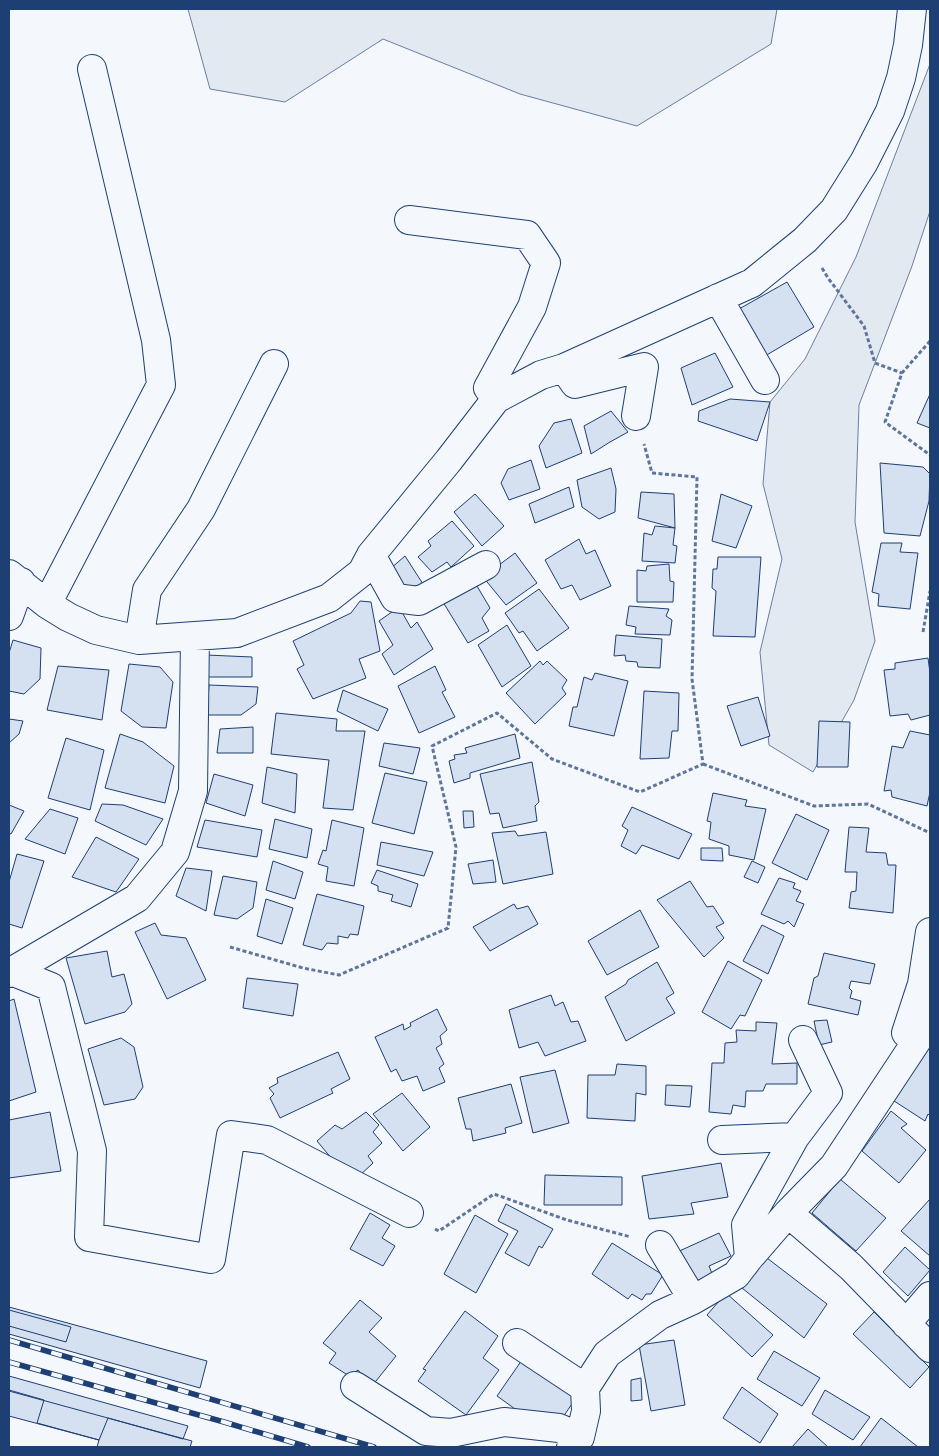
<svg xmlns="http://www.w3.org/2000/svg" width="939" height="1456" viewBox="0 0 939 1456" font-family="Montserrat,sans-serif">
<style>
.green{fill:#e3e9f0;stroke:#687fa3}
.building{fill:#d5e0f0;stroke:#1d3f73}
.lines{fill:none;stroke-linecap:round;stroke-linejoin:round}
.minor-casing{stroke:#1d3f73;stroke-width:30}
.path{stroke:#5e769c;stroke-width:3;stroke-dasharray:4 2.5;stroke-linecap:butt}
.minor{stroke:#f4f7fb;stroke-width:28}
.rail-casing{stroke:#1d3f73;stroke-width:5.5}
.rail{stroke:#f4f7fb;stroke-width:4;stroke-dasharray:11;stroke-linecap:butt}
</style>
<rect width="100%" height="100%" fill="#f4f7fb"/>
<path class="green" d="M188,9h589l-6,35 -134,82 -117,-32 -137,-55 -98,63 -75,-13z
M930,59v152l-18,55 -53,139 -4,117 20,119 -21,59 -41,72 -44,-27 -9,-93 22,-93 -19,-75 7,-82 35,-43 51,-102 74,-193z"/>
<path class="building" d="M787,282l27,45 -49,29 -26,-47z
M715,353l18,34 -41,18 -11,-37z
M930,394v34l-13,-5z
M730,399l40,3 -13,39 -59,-20 1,-10z
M611,411l17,21 -18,10 -19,12 -7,-28z
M571,419l11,34 -36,15 -7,-22 15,-23z
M531,460l9,29 -31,11 -8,-17 7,-14z
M880,463l43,4 7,7 -1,27 -9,35 -36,-3z
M611,468l5,21 -1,23 -16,7 -17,-12 -5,-27z
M569,487l5,20 -39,16 -6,-19z
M641,492l33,2 1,34 -37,-10z
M475,494l29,32 -22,20 -28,-34z
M721,494l31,12 -16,42 -24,-7z
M452,521l22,25 -23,21 -4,-5 -15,10 -14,-15 13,-11 -3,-5z
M655,526l20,2 -2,17 4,1 -2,17 -33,-2 2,-28 8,2z
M579,539l7,15 9,-4 16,36 -31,14 -8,-15 -11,4 -16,-29z
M881,543h21l-2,9 18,1 -8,56 -32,-3 1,-12 -7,-2z
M515,553l22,30 -31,22 -23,-28z
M405,556l18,28 -17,9 -16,-24z
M718,557h43l-6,80 -42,-1 3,-45 -4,-3 1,-19h4z
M669,564l1,17 4,1 -1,20h-36v-32l9,1 1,-5z
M474,581l16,27 -8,10 7,13 -21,12 -25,-41z
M539,589l30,39 -32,23 -14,-20 -4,2 -14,-20z
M360,601l11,1 9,49 -21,8 7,19 -53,21 -16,-30 7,-4 -11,-24 58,-28z
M629,606l40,3 -3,7 6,4 -2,15 -35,-1 1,-7 -10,-2z
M399,607l12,21 6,-6 16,27 -39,26 -12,-21 11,-9 -14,-24z
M507,625l24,41 -29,21 -24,-42z
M616,635l46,4 -2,29 -22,-1 -1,-5 -11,-1 -1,-6 -11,1z
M13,640l28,8 -1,31 -16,15 -15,-3v-38z
M206,655l46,2v20h-49z
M928,658l2,15v42l-19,5 -3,-6 -18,2 -6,-46 11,-1v-6z
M540,661l3,4 4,-4 20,19 -5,8 4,6 -31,30 -29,-31z
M129,664l31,3 13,15 -7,46 -24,-1 -21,-16z
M58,666l51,4 -7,50 -55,-10z
M435,666l11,24 -4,2 13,25 -36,16 -21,-47z
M595,673l33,8 -14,55 -45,-10 4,-19h4l7,-30 8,3z
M209,685l49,2 -2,17 -15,11h-34z
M343,690l45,19 -10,22 -41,-20z
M644,691l35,2 -1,38h-6l-3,27 -29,1z
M758,697l12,39 -29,10 -14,-40z
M276,713l61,6 -1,12h29l-12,79 -30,-2 6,-48 -58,-6z
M9,719l14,2 -4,13 -10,9z
M819,721l31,1 -2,45h-31z
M253,727v26h-36l3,-24z
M910,731l20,4v57l-3,14 -35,-9 -1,-7 -7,1 8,-45 11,2z
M120,734l23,8 31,24 -9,37 -60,-15z
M515,734l5,24 -50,15v5l-16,5 -5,-22 6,-2 -1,-4 13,-2 -2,-5z
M66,738l38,12 -14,60 -42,-12z
M384,743l36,5 -7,26 -34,-8z
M532,762l7,40 -4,4 2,15 -34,7 -4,-15 -9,1 -10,-40z
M267,767l30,7 -2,39 -33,-10z
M385,773l42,9 -13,52 -42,-11z
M214,774l39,11 -8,31 -39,-13z
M713,793l34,7 -2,6 21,3 -12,51 -25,-5v-9l-20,-7 2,-17 -4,-1z
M102,804l21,1 40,14 -17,26 -51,-24z
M9,805l15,6 -13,23 -2,-1z
M632,807l60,27 -13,25 -37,-14 -6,9 -15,-8 7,-16 -6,-4z
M50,809l28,9 -13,36 -40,-15z
M463,811h10l1,16 -10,1z
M796,814l33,16 -22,50 -35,-17z
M275,819l37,10 -5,29 -38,-9z
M205,820l57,10 -5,27 -60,-10z
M332,820l32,8 -10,58 -28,-5 2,-14 -10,-3 5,-14 3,1z
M849,827l20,1 -3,24 20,1 2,12h8l-3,48 -44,-5 2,-16 5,-1 1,-19h-12z
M515,831l3,5 28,-4 7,42 -50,10 -11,-51z
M96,837l43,22 -23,33 -44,-15z
M381,842l52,10 -9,24 -47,-11z
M701,848h21l1,13 -22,-1z
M17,854l27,7 -22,67 -13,-4v-42z
M493,860l3,22 -23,2 -5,-20z
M273,861l30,11 -8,27 -29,-9z
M752,861l13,6 -7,16 -14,-6z
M186,868l26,3 -6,40 -30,-15z
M377,870l41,14 -7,23 -20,-6 2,-6 -15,-4v-5l-7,-3z
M223,876l34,6 -4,26 -16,11 -23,-4z
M779,878l16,5 -2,5 8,3 -5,10 8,3 -10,23 -6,-6 -4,3 -23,-10z
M690,881l17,26 6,-1 11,17 -8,4 8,11 -20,19 -47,-57z
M317,894l47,12 -6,29 -8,-1 -2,4 -10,-2v8l-11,-1 -5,7 -19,-5z
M266,899l27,9 -11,36 -25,-8z
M514,904l3,5 11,-3 10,18 -48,27 -17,-24z
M640,910l19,37 -52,28 -19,-34z
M155,923l6,12 25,3 20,42 -39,19 -32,-67z
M762,925l22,11 -16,38 -25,-13z
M107,951l5,26 12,-3 8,30 -7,8 -40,12 -19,-66z
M824,953l51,11 -5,20 -19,-3 -2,7 3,3 -2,7 11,3 -3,14 -50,-11 6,-26 4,-2z
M728,961l34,19 -17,36 -5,-1 -9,14 -29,-17z
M657,962l17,31 -8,5 9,15 -49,28 -21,-44 21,-13 2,-4z
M247,978l51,6 -5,32 -50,-8z
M551,995l4,11 8,-4 8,20 7,-1 8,20 -41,15 -7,-14 -19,6 -10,-38z
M14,999l22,93 -27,9v-100z
M437,1009l10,21 -7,6 2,8 -6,4 8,16 -5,4 6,14 -22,9 -6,-15 -15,5 -6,-12 -5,3 -16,-35 28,-13 1,6 7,-4 -1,-3z
M827,1020l5,22 -13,3 -5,-24z
M756,1022l21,1 -5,41 25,-1v21h-31l-3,7h-17l-1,16 -12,-2 -2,9 -22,-2 3,-49h12l1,-20 12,-1 -1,-12 20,1z
M121,1038l13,9 9,40 -8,12 -31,6 -16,-56z
M930,1038v78l-2,-2 -3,7 -34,-22z
M338,1052l12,27 -19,10 2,4 -53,25 -10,-20 4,-4 -5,-6 9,-5 -1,-5z
M617,1064l29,2v29l-10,-2 -1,28 -48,-3 1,-43h27z
M555,1070l14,53 -36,10 -13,-56z
M511,1084l11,39 -17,5 1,5 -33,8 -2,-12h-5l-8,-31z
M666,1085l26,1 -2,21 -25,-2z
M402,1093l28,34 -27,24 -30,-37z
M891,1111l16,13 -6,4 25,22 -27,33 -37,-32z
M50,1112l11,59 -52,7v-58z
M366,1112l13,13 -6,7 9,11 -14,13 5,7 -17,16 -19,-14 -20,-24 18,-16 7,4z
M721,1163l7,34 -37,6 3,11 -45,5 -7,-43z
M545,1175l77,2v28h-78z
M840,1179l46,39 -30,33 -44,-38z
M930,1199v57l-29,-25z
M506,1204l47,25 -11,19 -3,-2 -10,20 -24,-13 13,-22 -20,-10z
M370,1213l20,12 -8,13 13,8 -12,20 -33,-17z
M475,1215l33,19 -32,59 -32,-19z
M719,1233l12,23 -22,10 4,10 -22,9 -16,-32z
M612,1243l51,32 -12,19h-5l-4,6 -10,-6 -4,5 -36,-25z
M905,1247l25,23 -22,26 -25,-24z
M767,1258l60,46 -23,34 -62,-50z
M726,1293l47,42 -21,22 -45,-42z
M360,1300l22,18 -13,14 27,24 -24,30 -14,-16 -9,6 -20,-13 7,-10 -13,-10z
M9,1307l198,54 -7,27 -191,-54z
M9,1310l62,17 -5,15 -57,-16z
M465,1311l33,25 -15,22 16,12 -33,45 -48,-34 8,-11 -3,-1z
M874,1312l55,55 -19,21 -57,-54z
M674,1340l11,65 -34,6 -12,-66z
M774,1351l46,27 -18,28 -45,-27z
M524,1357l54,38 -15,22 -45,-6 -21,-15z
M9,1376l179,50 -5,13 -75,-21 -9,22 -62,-17 7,-23 -35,-10z
M641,1378l1,22 -11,1v-21z
M742,1387l36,27 -18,29 -37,-25z
M825,1390l45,27 -17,23 -41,-26z
M9,1391l183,50 -2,6h-93l2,-7 -90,-24z
M881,1418l37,29h-58z
M808,1429l20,18h-36z"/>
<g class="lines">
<g class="minor-casing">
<path id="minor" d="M409,220l118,15 19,28 -14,44 -44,81 8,11
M718,298l47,82
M564,368l11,16 69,-17 -8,49
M371,555l24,43 24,3 67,-36
M9,574l38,30 21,13 28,13 43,10 98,-7 92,-35 33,-26 9,-17 78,-95 47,-61 45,-24 23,-7 188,-85 53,-43 29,-30 30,-48 26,-51 11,-33 7,-33 4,-36
M47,604l114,-219 -5,-45 -64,-271
M9,616l12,-34
M139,640l8,-50 54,-81 73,-145
M9,970l42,17 41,164 -3,86 122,22 20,-124 36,5 142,73
M9,973l128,-75 38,-46 18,-61 2,-155
M906,1033l16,-49 8,-52
M722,1140l73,-3
M788,1213l63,54 79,81
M660,1245l33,55
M749,1258l-3,-33 49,-88 33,-44 -25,-53
M906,1324l24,-28
M517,1343l68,45
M355,1386l71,45 25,2 53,-11 55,6 21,9
M571,1447l9,-10 6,-26 -1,-23 22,-34 53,-39 33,-15 43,-25 13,-17 39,-45 46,-47 84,-127 12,-27"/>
</g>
<path class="path" d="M822,268l6,10 36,48 11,37 27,10
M930,341l-28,32 -17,49 45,33
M923,632l7,-41
M703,764l111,42 54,-2 62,29
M230,947l73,21 36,7 109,-47 8,-81 -24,-101 65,-33 55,46 88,33 63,-28 -11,-85 5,-202 -45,-4 -8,-29
M435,1229l4,2 55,-37 73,26 64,17"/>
<use href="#minor" class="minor"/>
<g class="rail-casing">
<path id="rail" d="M9,1340l365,107
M9,1362l215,60 84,25"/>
</g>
<use href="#rail" class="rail"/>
</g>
<rect width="939" height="1456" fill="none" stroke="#1d3f73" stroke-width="20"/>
</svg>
